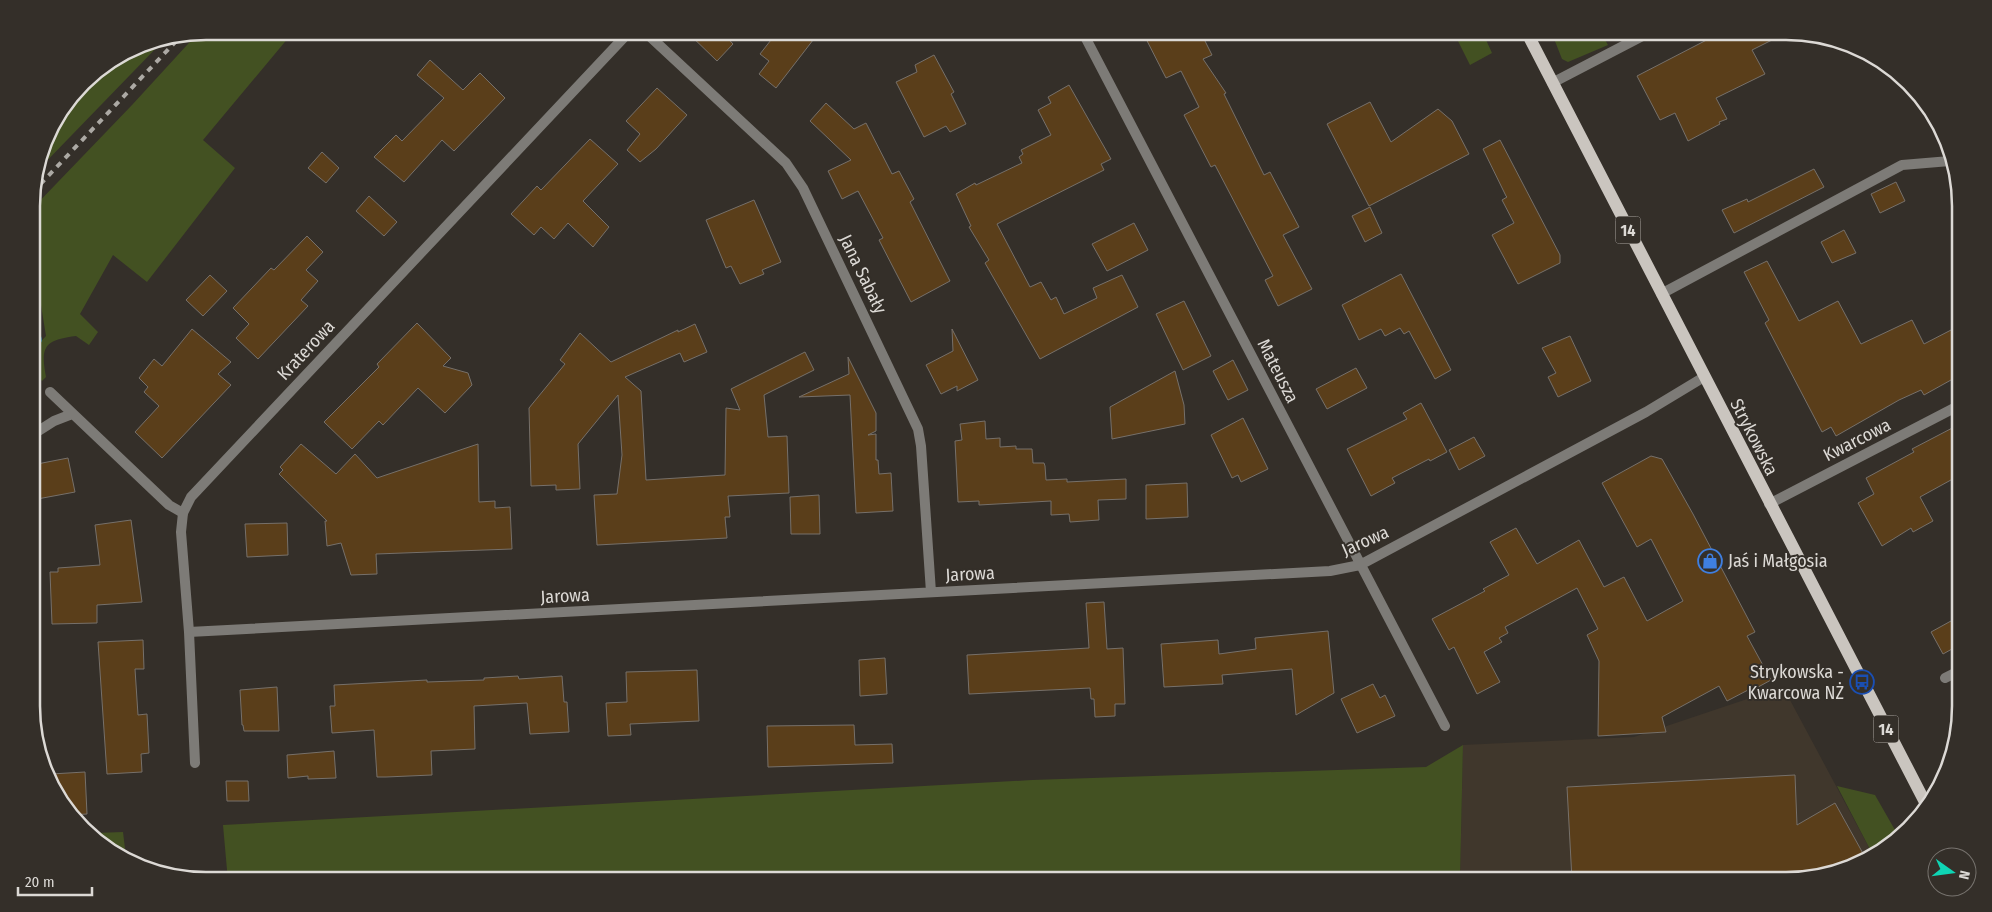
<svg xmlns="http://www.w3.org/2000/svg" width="1992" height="912" viewBox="0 0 1992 912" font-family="'Fira Sans Condensed',sans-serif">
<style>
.built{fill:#40372c}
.green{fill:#435122}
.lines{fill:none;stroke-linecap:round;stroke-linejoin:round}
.stream{stroke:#297592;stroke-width:8}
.building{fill:#5a3e1a;stroke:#76706a}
.service{stroke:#7d7b77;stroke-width:10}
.minor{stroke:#7d7b77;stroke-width:10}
.primary{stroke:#cac5bf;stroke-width:12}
.rail{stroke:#aca9a4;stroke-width:4;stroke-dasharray:6 6;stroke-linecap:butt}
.labels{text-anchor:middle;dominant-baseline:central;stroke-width:4;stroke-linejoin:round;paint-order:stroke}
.shield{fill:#342f29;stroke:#aaa6a1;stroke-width:1}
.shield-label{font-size:16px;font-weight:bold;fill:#dcd9d5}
.street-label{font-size:18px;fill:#dcd9d5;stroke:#342f29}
.poi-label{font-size:18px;fill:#dcd9d5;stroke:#342f29;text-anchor:start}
.rim{fill:none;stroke:#dcd9d5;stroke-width:2.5}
</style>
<rect width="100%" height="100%" fill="#342f29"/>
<path class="built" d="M1783,687l90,168 -76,25h-337l3,-135 171,-8z"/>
<path class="green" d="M206,31h88l-91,109 32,28 -88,114 -34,-27 -33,59 18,18 -9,13 -13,-9c-31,4 -36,10 -30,41l-4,4 -10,-12v-18l14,-15 -6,-37 -8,-6v-84l100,-104 66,-72z
M1453,31h29l10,22 -22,12z
M1551,31h49l8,14 -40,17 -6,-3z
M164,40l-2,2 -124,128 11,-41 42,-54 49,-31z
M1463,745l-3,135 -1232,1 -5,-56 809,-45 394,-13z
M1837,786l38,9 24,42 -16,14 -10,4z
M123,832l3,25 -31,-24z"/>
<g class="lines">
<path class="stream" d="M32,321l6,19 -6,6"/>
</g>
<path class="building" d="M686,31h35l12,13 -16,17z
M778,31h42l-44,57 -17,-14 10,-13 -9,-7z
M1142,31h58l12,24 -9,4 23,34 -2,1 40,81 6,-3 29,55 -16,8 29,54 -34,17 -13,-26 8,-4 -58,-111 -4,2 -27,-52 15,-8 -18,-36 -15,7z
M1724,31l64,1 -36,18 13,24 -49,24 11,21 -8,3 1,2 -32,17 -13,-28 -15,7 -23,-44z
M934,55l20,37 -3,2 15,30 -16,8 -4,-6 -22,11 -28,-55 21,-10 -2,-7z
M430,60l33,30 17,-17 25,25 -51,53 -12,-11 -38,42 -30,-25 22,-22 6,6 42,-43 -27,-23z
M1069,85l42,74 -10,5 3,6 -107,54 33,63 11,-5 10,18 5,-3 8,17 33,-16 -4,-10 29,-13 16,32 -98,52 -55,-96 4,-3 -20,-33 2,-1 -15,-32 19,-11 1,2 46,-22 -3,-6 4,-3 -2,-4 30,-15 -13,-25 13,-7 -3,-6z
M657,88l30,27 -31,34 -16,13 -13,-12 13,-16 -14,-13z
M1370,102l21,40 47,-33 14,12 17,33 -100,52 -42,-82z
M826,103l28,26 12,-6 26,51 7,-3 15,28 -4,3 40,79 -39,21 -32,-62 4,-2 -25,-47 -16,8 -14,-28 23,-11 -41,-39z
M590,139l28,25 -35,37 26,26 -16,20 -25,-24 -14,16 -13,-12 -7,8 -23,-21 26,-28 4,4z
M1500,140l60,115v8l-42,21 -26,-49 22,-12 -12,-23 5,-3 -1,-1 -23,-47z
M322,152l17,16 -13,15 -18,-15z
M1814,169l10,18 -90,46 -12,-23 25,-11 1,3z
M1896,182l9,19 -25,12 -9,-19z
M369,196l28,26 -13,14 -28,-25z
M754,200l27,62 -19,8 2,4 -24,10 -9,-18 -5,2 -20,-48z
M1370,207l12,26 -17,9 -13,-26z
M1134,223l14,27 -41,21 -15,-27z
M1844,230l12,23 -24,10 -11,-21z
M307,236l16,16 -17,18 12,11 -17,19 7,6 -50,53 -22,-21 13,-14 -16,-16 38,-40 3,2z
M1767,261l32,60 39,-20 23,43 51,-24 12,24 29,-15 7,12v34l-36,20 -3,-5 -22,10 -63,36 -5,-9 -9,5 -57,-109 4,-3 -25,-48z
M1401,274l50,96 -16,9 -26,-48 -5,3 -4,-6 -15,8 -4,-7 -22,11 -17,-35z
M210,275l17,16 -24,25 -17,-16z
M1184,301l27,55 -28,14 -27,-56z
M417,323l34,35 -8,8 25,7 4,12 -27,28 -27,-25 -35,37 -4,-4 -27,28 -28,-27 55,-55 -2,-3z
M695,324l12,28 -23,10 -4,-9 -55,24 16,14 5,89 79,-5 1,-67 14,2 -9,-21 74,-37 9,18 -50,25 4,42 19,-1 2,57 -61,3 2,21h-5l2,21 -130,7 -3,-50 23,-1 5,-39 -4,-60 -40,49 2,45 -24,1v-5l-25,1 -2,-78 36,-44 -5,-4 20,-27 31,29 67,-32v2z
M192,329l39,33 -13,12 13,11 -69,73 -27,-26 24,-26 -15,-14 4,-5 -9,-9 15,-19 8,7z
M952,329l26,51 -21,11v-5l-16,8 -15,-29 27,-14z
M1570,336l21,45 -33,16 -10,-20 8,-4 -14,-25z
M848,357l28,56v18l-8,4 8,-1v26h2l1,14 12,-1 2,38 -37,2 -6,-118 -51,2 50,-23z
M1233,360l15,30 -20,10 -15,-29z
M1356,368l11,20 -40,21 -11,-20z
M1175,371l9,34 1,19 -73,15 -2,-32z
M1421,403l26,49 -17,9 -1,-2 -37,19 3,5 -24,13 -24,-47 60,-30 -4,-6z
M1243,418l25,51 -27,13 -3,-7 -6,3 -21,-43z
M985,421l1,18 14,-1v9l16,-1v3h16l1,14h11l1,3 1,14 21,-1v3l59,-3v20l-28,1 1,20 -29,2 -1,-8 -18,1v-14l-72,4v-4l-21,1 -3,-61 7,-1 -2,-16z
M1960,424v51l-40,22 13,24 -20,11 -2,-4 -29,18 -24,-43 16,-9 -8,-16 48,-26 -2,-3z
M1474,437l11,19 -26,14 -10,-20z
M301,444l35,30 19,-20 22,24 101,-34 1,58 16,-1v7l15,-1 2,42 -136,5 1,20 -26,1 -10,-32 -14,3 -2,-25h2l-48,-47 4,-4 -3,-3z
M1651,456l11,3 31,55 62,118 -8,4 24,44 -22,12 -1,-2 -21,11 -8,-15 -57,31 4,15 -68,4 1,-75 -12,-26 11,-6 -21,-41 -72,39 3,6 -9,5 3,4 -18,10 16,30 -23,12 -23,-47 -5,3 -17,-31 53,-28 -2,-2 26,-14 -19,-33 26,-14 21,36 42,-24 25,47 20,-10 23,44 36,-20 -32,-62 -14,8 -35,-64z
M68,458l7,34 -43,8v-35z
M1187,483l1,34 -42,2v-34z
M819,495l1,39h-29l-1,-37z
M131,520l11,82 -45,3v18l-45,1 -2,-52h8v-4l42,-3 -5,-40z
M287,523l1,32 -41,2 -2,-33z
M1104,602l3,47 16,-1 2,56h-10v12l-20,1 -1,-18h-3l-1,-11 -121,6 -2,-39 122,-7 -3,-45z
M1960,616l1,28 -18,10 -12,-22z
M1328,631l6,62 -38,22 -4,-46 -70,6 1,9 -59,3 -3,-43 57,-4 1,14 37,-5 -1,-11z
M143,640l1,29h-9l3,46 9,-1 2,39 -8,1 1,18 -35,2 -9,-132z
M885,658l2,36 -27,2 -1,-36z
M697,670l2,51 -69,3 1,11 -23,1 -2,-33 21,-1 -1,-30z
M518,676l1,3 43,-3 2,26h3l2,30 -39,2 -3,-31 -53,3 1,43 -44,2 1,24 -46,2h-9l-3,-47 -42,3 -2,-27h5l-1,-21 93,-5v2l57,-2v-2z
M1373,684l7,14 5,-3 10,21 -38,17 -16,-34z
M277,687l2,44h-35l-1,-6h-1l-2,-35z
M854,725l1,20 37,-1 1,19 -125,4 -1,-41z
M334,751l2,27 -28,1v-3l-20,2 -1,-23z
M85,772l2,42 -17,1 -2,-3 -17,-38z
M1795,775l2,50 38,-22 30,54 -68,23h-225l-5,-93z
M226,781h22l1,20h-22z"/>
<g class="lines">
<path class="service" d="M1661,294l241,-129 48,-4
M50,392l119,113 14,8
M32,435l22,-14 18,-7
M1945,678l16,-8"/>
<path class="minor" d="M644,31l142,132 17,25 115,241 3,17 10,146
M1082,31l363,695
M1552,83l100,-52
M1769,504l191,-99
M189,632l1141,-61 30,-6 286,-153 58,-35
M195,763l-6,-131 -8,-100 2,-19 8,-16 439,-466"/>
<path class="primary" d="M1526,31l401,775"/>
<path class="rail" d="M32,193l149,-157"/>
</g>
<defs>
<g id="shop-ring" transform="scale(1.25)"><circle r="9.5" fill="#342f29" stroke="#3f7fe0" stroke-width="1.5"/><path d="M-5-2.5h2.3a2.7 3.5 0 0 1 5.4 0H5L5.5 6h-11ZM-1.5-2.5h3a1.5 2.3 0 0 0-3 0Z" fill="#3f7fe0"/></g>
<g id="bus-ring" transform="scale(1.25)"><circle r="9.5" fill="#342f29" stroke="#1a4fb4" stroke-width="1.5"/><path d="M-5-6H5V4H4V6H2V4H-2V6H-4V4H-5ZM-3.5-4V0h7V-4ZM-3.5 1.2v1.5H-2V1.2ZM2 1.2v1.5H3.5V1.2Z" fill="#1a4fb4"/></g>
</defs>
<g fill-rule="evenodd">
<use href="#shop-ring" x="1710" y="561"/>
<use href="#bus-ring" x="1862" y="682"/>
</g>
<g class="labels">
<g class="shield">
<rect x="1615.5" y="216.5" width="25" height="27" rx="4"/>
<rect x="1873.5" y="715.5" width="25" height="27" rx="4"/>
</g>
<g class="shield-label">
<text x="1628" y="230">14</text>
<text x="1886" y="729">14</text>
</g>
<g class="street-label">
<text transform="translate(863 274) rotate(64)">Jana Sabały</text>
<text transform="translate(306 350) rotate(-47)">Kraterowa</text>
<text transform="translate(1278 371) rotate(63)">Mateusza</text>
<text transform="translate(1754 437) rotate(63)">Strykowska</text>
<text transform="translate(1857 440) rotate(-27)">Kwarcowa</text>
<text transform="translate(1365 541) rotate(-24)">Jarowa</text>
<text transform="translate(970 574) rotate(-3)">Jarowa</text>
<text transform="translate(565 596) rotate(-3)">Jarowa</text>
</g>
<g class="poi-label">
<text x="1728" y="561">Jaś i Małgosia</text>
<text x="1844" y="672" text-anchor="end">Strykowska -<tspan x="1844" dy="21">Kwarcowa NŻ</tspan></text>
</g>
</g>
<path d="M0 0H1992V912H0ZM206 40H1786A166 166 0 0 1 1952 206V706A166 166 0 0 1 1786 872H206A166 166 0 0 1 40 706V206A166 166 0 0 1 206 40Z" fill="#342f29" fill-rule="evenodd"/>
<path class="rim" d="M206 40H1786A166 166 0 0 1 1952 206V706A166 166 0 0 1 1786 872H206A166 166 0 0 1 40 706V206A166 166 0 0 1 206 40Z"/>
<g transform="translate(1952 872) rotate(104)"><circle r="24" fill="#342f29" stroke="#77736e"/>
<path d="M0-4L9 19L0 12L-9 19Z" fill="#0fd5b4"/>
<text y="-8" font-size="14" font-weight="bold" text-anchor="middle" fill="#dcd9d5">N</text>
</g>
<path d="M18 887v8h74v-8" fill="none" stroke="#dcd9d5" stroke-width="2.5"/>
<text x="25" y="887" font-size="15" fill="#dcd9d5" stroke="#342f29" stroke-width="4" paint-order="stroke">20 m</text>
</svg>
